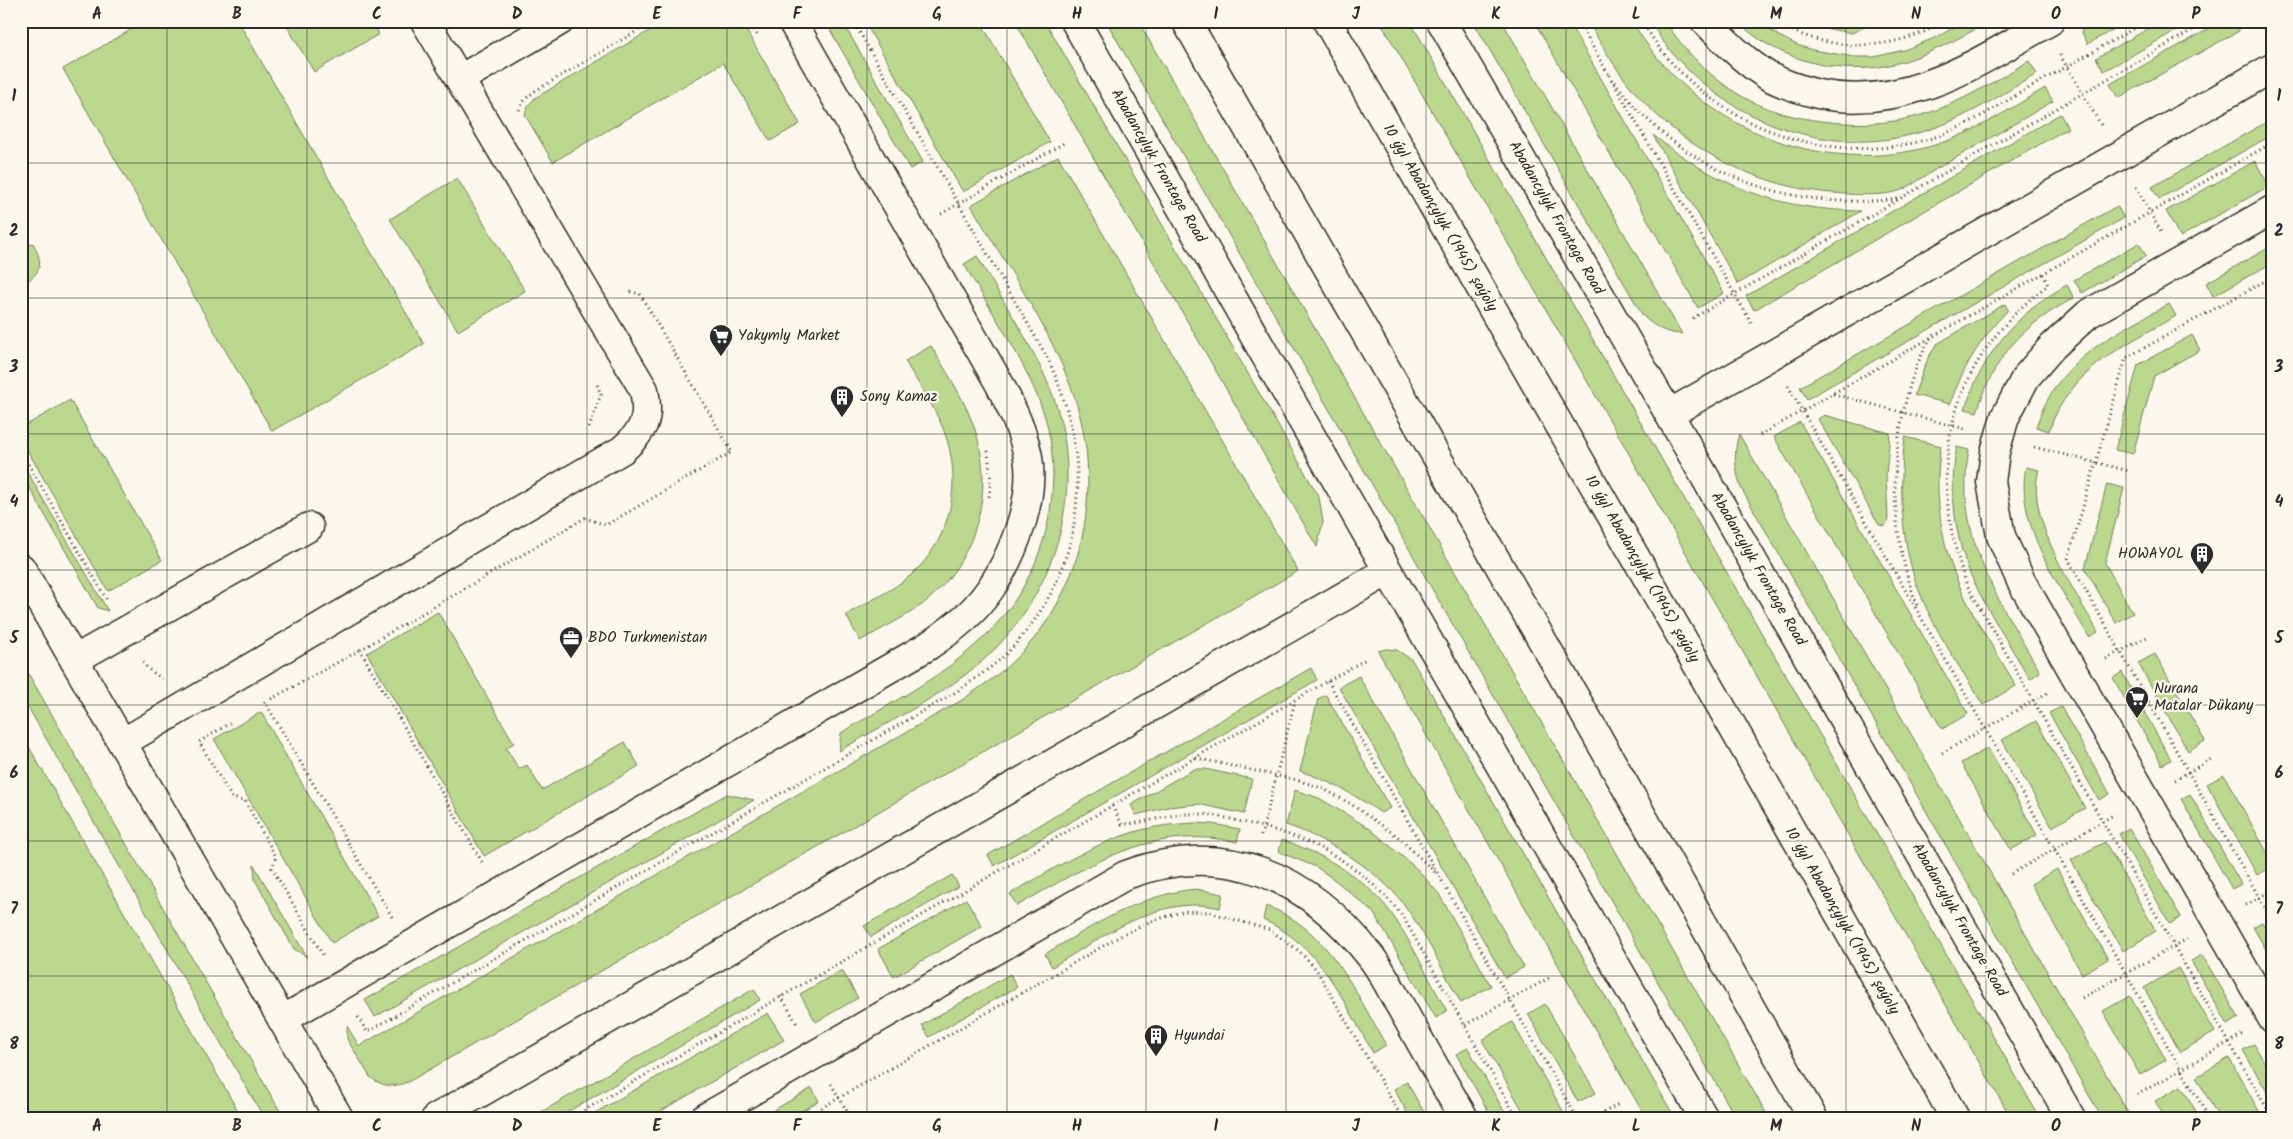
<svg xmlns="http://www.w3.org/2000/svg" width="2293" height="1139" viewBox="0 0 2293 1139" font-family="Kalam,sans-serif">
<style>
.green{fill:#bcd78e;stroke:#74815c}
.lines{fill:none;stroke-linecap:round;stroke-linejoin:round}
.minor-casing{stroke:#2b2b2b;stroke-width:31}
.major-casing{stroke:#2b2b2b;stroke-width:31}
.path{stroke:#2b2b2b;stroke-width:3;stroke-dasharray:1 4;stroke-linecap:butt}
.minor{stroke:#fbf7ec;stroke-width:28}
.major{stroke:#fbf7ec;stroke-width:28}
.grid{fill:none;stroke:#2b2b2b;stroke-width:1;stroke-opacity:0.55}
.labels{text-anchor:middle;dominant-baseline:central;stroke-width:4.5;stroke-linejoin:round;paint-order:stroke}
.street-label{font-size:15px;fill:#2b2b2b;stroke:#fbf7ec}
.poi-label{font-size:15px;fill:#2b2b2b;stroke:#fbf7ec;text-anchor:start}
.neatline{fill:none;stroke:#2b2b2b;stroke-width:2}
.grid-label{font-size:16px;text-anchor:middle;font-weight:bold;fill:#2b2b2b}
</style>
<rect width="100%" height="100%" fill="#fbf7ec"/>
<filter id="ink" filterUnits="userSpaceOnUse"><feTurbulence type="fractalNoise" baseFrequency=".02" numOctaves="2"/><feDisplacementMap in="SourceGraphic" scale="10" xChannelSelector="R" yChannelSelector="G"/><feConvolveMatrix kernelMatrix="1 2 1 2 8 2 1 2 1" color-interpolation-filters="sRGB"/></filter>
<g filter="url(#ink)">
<path class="green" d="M146,21h92l186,323 -152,87 -209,-362z
M284,21h88l7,13 -65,38z
M666,21h75l59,103 -30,17 -47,-78 -170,99 -28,-47c1,-7 5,-12 10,-17z
M825,21h17l81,141 -13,7z
M864,21h116l70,121 -87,50z
M1015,21h30l274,476 4,25 -6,25z
M1106,21h32l631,1097h-33z
M1380,21h30l630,1097h-29z
M1473,21h29l180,313c-16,0 -27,-7 -39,-18z
M1534,21h34l156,272 -26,15z
M1588,21h44c60,105 190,160 306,123 38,-12 73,-36 107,-56l8,13c-38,23 -77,45 -115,67 -13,7 -29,21 -43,24 -20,5 -44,2 -64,1 -69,-6 -140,-40 -187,-91 -23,-24 -40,-52 -56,-81z
M1650,21h15c22,34 54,66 92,83 41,19 108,25 153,14 43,-10 81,-35 119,-57l8,13c-40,23 -78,49 -123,60 -99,27 -214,-25 -264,-113z
M1738,21h19l22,15 18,9 16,5 41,7h20l30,-7 33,-13 28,-16h26c-65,35 -113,62 -188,39 -24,-8 -48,-20 -65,-39z
M1804,21h100l-39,6 -13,6 -34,-6z
M2097,21h31l-40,23 -7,-13z
M2162,21h31l-89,50 -8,-13z
M2223,21h10l6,10 -121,67 -8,-14z
M2060,114l8,14 -314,182 -8,-14z
M2272,119v16l-113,64 -7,-12z
M1653,135c65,51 124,75 208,76l-123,73z
M1058,156l240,415 -890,511c-15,6 -25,5 -38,-5l-23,-38v-13l12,20 603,-346c17,-12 36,-24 51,-39 77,-72 94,-189 54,-284 -24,-60 -63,-115 -96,-172z
M2255,161l14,25 -89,51 -14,-26z
M457,178l68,113 -67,40 -68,-112z
M2117,206l7,12 -317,181 -7,-12z
M33,243c11,21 9,30 -12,42v-35z
M2139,243l7,13 -64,37 -8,-13z
M2272,246v17l-59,33 -7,-13z
M977,256c24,43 54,86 73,132 40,97 7,208 -70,275 -41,35 -94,60 -141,88l2,-18c92,-55 181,-95 207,-211 7,-35 7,-74 -4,-108 -18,-53 -53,-102 -80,-150z
M2067,285l7,13c-52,28 -79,57 -97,114l-12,-3c18,-55 51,-96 102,-124z
M2005,304l3,6c-27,28 -45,57 -58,94l-36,-9 14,-37 9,-14z
M2169,304l7,12c-51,29 -107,54 -127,115l-13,-4c21,-67 76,-92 133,-123z
M2192,335l8,15 -46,26 -21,78 -18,-4 23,-85z
M931,346c14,23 30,48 40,73 27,65 7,142 -48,185 -19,14 -42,25 -63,37l-14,-26c21,-13 46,-24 65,-40 41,-36 52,-94 33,-144 -9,-24 -26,-47 -39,-70z
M70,400l92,160 -54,31 -87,-152v-11z
M1824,415l66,18 -4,43 2,43 -3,7 -6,-1 -61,-106z
M1800,422l168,292 -26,15 -168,-292z
M1739,434l392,684h-29l-361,-630c-6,-19 -8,-35 -2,-54z
M1905,437l36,9c-8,46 0,101 20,143 15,34 37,65 55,97l-33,19c-22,-37 -50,-76 -65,-117 -18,-48 -19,-102 -13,-151z
M1957,447l12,3c-16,87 31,151 71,222l-10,7c-19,-32 -40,-64 -56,-97 -19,-39 -26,-93 -17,-135z
M21,461l87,150 -10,-3 -77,-135z
M2026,467l13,3c-15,46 37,123 59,162l-9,5c-27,-48 -75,-113 -63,-170z
M2107,484l17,4 -19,75 28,50 -17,10 -31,-55z
M438,612l76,131 -8,5 13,21 8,-4 15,25 83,-48 14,24 -155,90 -117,-203z
M1386,649l11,1 15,10 263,458h-29l-268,-467z
M2155,654l50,87 -17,10 -50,-88z
M21,661l263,457h-20l-243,-423z
M1311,668l6,12 -323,186 -6,-11z
M2122,672l49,88 -9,5 -49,-87z
M1359,676l165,291 -19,11 -166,-291z
M1326,695l64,113 -9,5c-26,-18 -51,-32 -81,-42l18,-72z
M2061,707l49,87 -11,6 -50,-87z
M261,712l117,204 -46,27 -118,-204z
M2036,721l49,87 -33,19 -50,-87z
M21,733l221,385h-221z
M1988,748l49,87 -26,15 -50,-87z
M1194,769h11l47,10 -8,35 -46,-10 -30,3 -32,8 -5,-10z
M2224,775l48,86v6l-15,8 -50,-91z
M1295,790l24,8 50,30 49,42 21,24 52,92 -30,17c-17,-30 -32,-62 -51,-90 -25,-39 -81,-74 -124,-88z
M727,794l27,6 -379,217 -10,-17z
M2190,794l51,90 -9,5 -51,-90z
M1195,823l17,1 28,5 -3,13c-87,-18 -148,23 -220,64l-7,-12c40,-23 80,-49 124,-62 20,-6 40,-8 61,-9z
M2129,828l52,89 -11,7 -51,-90z
M1282,840c37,12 78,35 103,65 24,30 42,72 62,106l-11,7 -63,-106 -38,-32 -19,-13 -37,-15z
M2105,842l51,89 -33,20 -52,-91z
M254,865l53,92 -13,-8 -39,-69z
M2057,869l51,90 -26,15 -51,-90z
M952,875l7,11 -88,51 -7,-11z
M1196,889l27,5 -3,14c-61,-15 -118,30 -168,59l-7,-13c48,-28 95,-60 151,-65z
M966,899l16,27 -88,51 -16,-28z
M1266,906c63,22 89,86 120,139l-13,8c-29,-51 -53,-109 -110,-133z
M2262,922l10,17v21l-19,-33z
M2202,955l37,63 -11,7 -37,-64z
M2178,968l37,64 -35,20 -36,-64z
M842,970l16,28 -42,24 -16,-28z
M1010,974l7,13 -88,50 -7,-12z
M754,989l6,11 -203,118h-26z
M2130,996l36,64 -26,15 -37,-64z
M1545,1004l51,89 -18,9 -50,-88z
M768,1013l16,27 -135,78h-63z
M1512,1022l51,89 -12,7h-24l-45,-78z
M2254,1044l18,32v25l-29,-51z
M1468,1048l40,70h-16l-36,-64z
M2229,1058l34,60h-44l-23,-41z
M1407,1082l20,36h-17l-16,-29z
M2181,1086l19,32h-35l-10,-17z
M812,1088l7,13 -29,17h-30z"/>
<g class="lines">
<g class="minor-casing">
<path id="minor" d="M1075,21l313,550 316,547
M1441,21l228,393 402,704
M1705,21c20,20 39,40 63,55 15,8 34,14 50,18 88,18 159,-31 232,-73
M460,79l100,-58
M2272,210l-184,104 -36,33 -26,30 -21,40 -10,35 -4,30 10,54 20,45 251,437
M1669,414l603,-346
M21,568l318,550
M74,660l235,-133
M122,743l500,-293c22,-19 28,-31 22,-60l-219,-369
M282,1020l646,-374c17,-12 33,-23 47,-38 32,-34 61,-104 53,-151 -5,-27 -17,-50 -29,-74l-207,-362
M436,1118l952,-547
M705,1118l421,-243c99,-37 182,1 245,82 12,15 21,35 31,52 20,36 41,73 62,109"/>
</g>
<g class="major-casing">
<path id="major" d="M1186,21l398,692 229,405
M1327,21l367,638 261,459"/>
</g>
<path class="path" d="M749,21l10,17
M1578,21l32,56
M1642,21c56,100 183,152 293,116 31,-10 59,-29 87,-45 42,-24 83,-47 125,-71
M1775,21c52,33 118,31 171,0
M2266,21l6,11
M468,24l16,-1
M2060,55l41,70
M1609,75l144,251
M1614,82c9,9 16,20 25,29 70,72 162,99 261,88
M519,110l6,-11 10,-8 119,-70
M2136,187l25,45
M941,214l123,-71
M2043,274l5,11c-101,77 -124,183 -81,300l305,532
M2272,277l-146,81 -58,201 204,361
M1693,318l515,-297
M1788,386l421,732
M1833,394l132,35
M589,428l12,-33 -4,-11
M1760,435l512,-292
M2034,447l95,24
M21,451l86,149
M988,451l3,32 -2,14
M1917,605c-25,-66 -28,-132 -12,-200 5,-23 13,-47 26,-67
M2106,659l41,-22
M143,662l4,6 15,11
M1328,681l249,437
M271,699l89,-49
M264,703l1,-1 127,215
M230,723l-31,19 33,56 13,3 31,56 -4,11 52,89
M1942,753l105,-60
M1196,758l101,22 25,8 29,16 46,32 40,38
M2175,780l38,-22
M1112,806l10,18c26,0 49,-12 75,-10 15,0 30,4 45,8 69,15 114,38 160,93l115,203
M1261,836l34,-135
M482,862l-122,-212 225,-132 21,7 126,-73 -92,-158 -13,-3
M2011,874l104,-60
M2246,905l26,-15
M781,996l16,28
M2082,998l105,-59
M358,1017l9,15 589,-340c17,-12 34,-23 49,-37 83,-83 91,-195 42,-298l-194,-336
M1465,1025l84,-47
M831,1084l20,34
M2137,1095l106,-61
M571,1118l795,-459
M804,1118l320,-184 25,-12 36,-11 24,1 61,18 29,21 17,18 86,149
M1595,1118l25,-15"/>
<use href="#minor" class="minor"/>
<use href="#major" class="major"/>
</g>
</g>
<path class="grid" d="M167,21v1097M307,21v1097M447,21v1097M587,21v1097M727,21v1097M867,21v1097M1007,21v1097M1146,21v1097M1286,21v1097M1426,21v1097M1566,21v1097M1706,21v1097M1846,21v1097M1986,21v1097M2126,21v1097M21,163h2251M21,298h2251M21,434h2251M21,570h2251M21,705h2251M21,841h2251M21,976h2251"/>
<defs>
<g id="supermarket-pin" transform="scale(1.25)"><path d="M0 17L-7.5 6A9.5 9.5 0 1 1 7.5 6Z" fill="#2b2b2b" stroke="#fbf7ec"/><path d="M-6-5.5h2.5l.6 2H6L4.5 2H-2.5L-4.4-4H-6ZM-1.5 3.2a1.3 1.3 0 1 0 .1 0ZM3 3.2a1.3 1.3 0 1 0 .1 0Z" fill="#fff"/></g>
<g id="building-pin" transform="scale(1.25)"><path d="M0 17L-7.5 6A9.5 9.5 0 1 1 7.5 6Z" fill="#2b2b2b" stroke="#fbf7ec"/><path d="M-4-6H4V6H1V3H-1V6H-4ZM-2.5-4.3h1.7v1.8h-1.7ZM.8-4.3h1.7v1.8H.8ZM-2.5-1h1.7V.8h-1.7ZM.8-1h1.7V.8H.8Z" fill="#fff"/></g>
<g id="office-pin" transform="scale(1.25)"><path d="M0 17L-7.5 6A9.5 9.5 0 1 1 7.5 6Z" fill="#2b2b2b" stroke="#fbf7ec"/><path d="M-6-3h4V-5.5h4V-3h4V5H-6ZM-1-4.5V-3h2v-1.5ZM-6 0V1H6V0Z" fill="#fff"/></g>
</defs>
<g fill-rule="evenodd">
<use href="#supermarket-pin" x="721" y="336"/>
<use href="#building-pin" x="842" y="397"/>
<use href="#building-pin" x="2202" y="554"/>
<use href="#office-pin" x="571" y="638"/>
<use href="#supermarket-pin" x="2137" y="698"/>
<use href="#building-pin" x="1156" y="1036"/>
</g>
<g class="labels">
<g class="street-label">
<text transform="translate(1158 166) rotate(60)">Abadancylyk Frontage Road</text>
<text transform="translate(1440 218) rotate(60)">10 ýyl Abadançylyk (1945) şaýoly</text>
<text transform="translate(1556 218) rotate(60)">Abadancylyk Frontage Road</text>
<text transform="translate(1642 569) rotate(60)">10 ýyl Abadançylyk (1945) şaýoly</text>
<text transform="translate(1758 569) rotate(60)">Abadancylyk Frontage Road</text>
<text transform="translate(1959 920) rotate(60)">Abadancylyk Frontage Road</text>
<text transform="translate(1842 921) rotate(60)">10 ýyl Abadançylyk (1945) şaýoly</text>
</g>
<g class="poi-label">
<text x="738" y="336">Yakymly Market</text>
<text x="860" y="397">Sony Kamaz</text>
<text x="2184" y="554" text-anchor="end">HOWAYOL</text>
<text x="588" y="638">BDO Turkmenistan</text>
<text x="2154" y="689">Nurana<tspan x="2154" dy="17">Matalar Dükany</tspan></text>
<text x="1174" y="1036">Hyundai</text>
</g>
</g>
<rect width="2293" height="1139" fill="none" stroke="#fbf7ec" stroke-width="55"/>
<rect x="28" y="28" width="2238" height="1084" class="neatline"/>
<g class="grid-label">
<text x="97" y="19">A</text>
<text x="237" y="19">B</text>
<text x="377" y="19">C</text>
<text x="517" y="19">D</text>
<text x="657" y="19">E</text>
<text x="797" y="19">F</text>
<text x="937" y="19">G</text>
<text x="1077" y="19">H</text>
<text x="1216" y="19">I</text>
<text x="1356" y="19">J</text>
<text x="1496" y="19">K</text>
<text x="1636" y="19">L</text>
<text x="1776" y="19">M</text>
<text x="1916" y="19">N</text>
<text x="2056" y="19">O</text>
<text x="2196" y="19">P</text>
<text x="14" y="101">1</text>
<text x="2279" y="101">1</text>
<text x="14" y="236">2</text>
<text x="2279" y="236">2</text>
<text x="14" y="372">3</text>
<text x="2279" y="372">3</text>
<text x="14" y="507">4</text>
<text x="2279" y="507">4</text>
<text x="14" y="643">5</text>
<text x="2279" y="643">5</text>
<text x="14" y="778">6</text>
<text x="2279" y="778">6</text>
<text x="14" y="914">7</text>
<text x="2279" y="914">7</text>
<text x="14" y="1049">8</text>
<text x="2279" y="1049">8</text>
<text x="97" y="1131">A</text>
<text x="237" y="1131">B</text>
<text x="377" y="1131">C</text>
<text x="517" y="1131">D</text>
<text x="657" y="1131">E</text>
<text x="797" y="1131">F</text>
<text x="937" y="1131">G</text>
<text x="1077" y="1131">H</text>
<text x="1216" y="1131">I</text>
<text x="1356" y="1131">J</text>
<text x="1496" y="1131">K</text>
<text x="1636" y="1131">L</text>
<text x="1776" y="1131">M</text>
<text x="1916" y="1131">N</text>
<text x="2056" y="1131">O</text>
<text x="2196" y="1131">P</text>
</g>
</svg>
